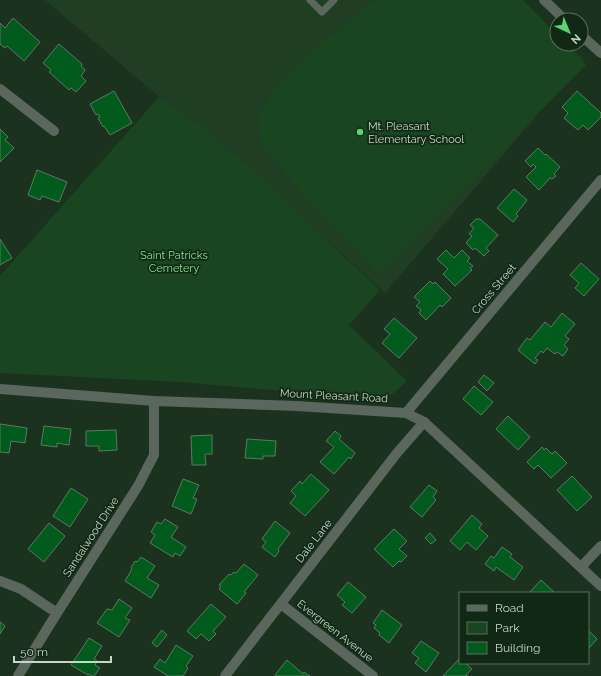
<svg xmlns="http://www.w3.org/2000/svg" width="601" height="676" viewBox="0 0 601 676" font-family="Raleway,sans-serif">
<style>
.built{fill:#203e24}
.green{fill:#194521}
.building{fill:#005b1d;stroke:#5e7961}
.lines{fill:none;stroke-linecap:round;stroke-linejoin:round}
.service{stroke:#5b665c;stroke-width:7}
.minor{stroke:#5b665c;stroke-width:10}
.tertiary{stroke:#5b665c;stroke-width:10}
.poi-dot{fill:#58d56f;stroke:#112914;stroke-width:1.5}
.labels{text-anchor:middle;dominant-baseline:central;stroke-width:3.5;stroke-linejoin:round;paint-order:stroke}
.poi-label{font-size:11px;fill:#c7d6c8;stroke:#112914;text-anchor:start}
.park-label{font-size:11px;fill:#80e48e;stroke:#112914}
.street-label{font-size:11px;fill:#c7d6c8;stroke:#112914}
</style>
<rect width="100%" height="100%" fill="#1b331e"/>
<path class="built" d="M45,0h475l37,35v9h10l17,16 -199,233 -153,-139 -57,-44z"/>
<path class="green" d="M376,0h147l34,35v9h8l21,21 -208,209 -79,-85 -36,-42 -6,-25 17,-33 45,-43z
M159,97l48,35 33,27 140,131 -31,35 58,56 -13,12 -5,2 -14,3 -36,-2 -158,-14 -181,-9v-97z"/>
<path class="building" d="M13,18l27,24 -16,19 -17,-15 -2,2 -5,-4v-21l5,5z
M59,44l23,20 -1,2 4,4 -4,6 5,5 -10,11 -5,-4 -2,2 -20,-18 2,-2 -8,-7z
M114,91l18,32 -22,12 -6,-9 -1,1 -5,-9 2,-1 -2,-3 -2,1 -6,-11z
M577,91l24,22v4l-13,13 -5,-5 -5,5 -14,-12 4,-5 -6,-6z
M0,129l8,8 -3,3 9,8 -14,14z
M538,148l7,7 1,-1 14,13 -6,7 2,2 -4,3 -2,-1 -11,12 -13,-13 10,-10 -3,-3 -2,3 -6,-6z
M37,170l30,12 -8,20 -17,-6 -2,4 -12,-5z
M514,189l13,11 -11,14 2,2 -5,6 -16,-14z
M476,219h4l18,16 -12,13 3,3 -5,5 -9,-8 -2,2 -7,-7 6,-7 -3,-2 5,-6 -4,-3z
M0,239l12,19 -12,7z
M446,250l8,8 8,-8 8,8 -3,3 6,5 -3,2 2,2 -17,16 -12,-12 5,-5 -11,-10z
M581,263l18,16 -15,17 -9,-8 4,-5 -9,-8z
M430,281l3,3 2,-2 16,16 -9,9 -2,-2 -14,15 -7,-7 2,-3 -5,-4 4,-4 -6,-5z
M562,313l13,11 -10,12 4,3 -5,6 4,4 -5,7 -6,-4 -2,2 -8,-6 -4,5 -2,-2 -6,7 3,2 -3,4 -17,-14 9,-12 3,2 15,-18 6,5z
M394,318l23,20 -18,20 -17,-15 8,-9 -6,-5z
M484,375l10,8 -7,8 -9,-9z
M474,386l19,16 -12,13 -18,-16z
M508,416l22,21 -12,13 -22,-21z
M0,424l27,4 -2,15 -14,-2 -2,12 -9,-1z
M44,426l27,3 -2,16 -12,-2v4l-16,-2z
M116,430l1,20 -18,1v-5h-13v-15z
M335,431l6,5 -2,3 16,14 -4,6 -2,-2 -15,17 -14,-12 14,-15 -8,-6z
M212,435v19h-7l1,11h-14l-1,-29z
M247,439l29,2 -1,15h-12v3l-18,-1z
M542,447l2,3 2,-2 6,6 3,-3 12,12 -16,15 -13,-13 -4,4 -7,-7z
M311,474l18,16 -24,26 -15,-13 6,-7 -5,-5 9,-10 2,3z
M572,476l20,21 -15,14 -20,-21z
M183,479l16,6 -6,13 4,1 -6,15 -19,-8z
M429,485l8,6 -4,6 3,3 -14,17 -12,-10z
M71,488l17,11 -18,28 -17,-11z
M472,515l10,9 -3,4 9,8 -12,14 -9,-8 -7,8 -10,-9z
M165,519l13,8 -7,10 15,10 -6,9 -5,-3 -2,4 -23,-14 5,-8 -4,-3 6,-10 4,2z
M275,521l15,12 -12,16 1,2 -4,6 -13,-10 4,-5 -4,-3z
M49,523l16,13 -21,26 -16,-13z
M394,529l13,12 -8,8 8,7 -6,6 -2,-1 -6,6 -19,-18z
M430,533l6,7 -5,4 -6,-6z
M502,547l10,7 -2,3 13,10 -9,13 -18,-13 -2,4 -9,-7 6,-8 3,2z
M141,557l14,9 -8,12 12,7 -8,13 -26,-17 7,-12 -1,-1 4,-7 2,1z
M244,564l14,11 -14,17 2,1 -9,11 -18,-15 2,-3 -2,-1 10,-11 2,1 3,-3 2,1z
M541,580l14,13h-26z
M348,582l18,15 -14,16 -10,-8 3,-3 -8,-7z
M119,599l13,9 -7,10 5,2 -11,17 -22,-14 10,-14 5,1z
M211,604l15,13 -13,14 3,3 -7,7 -8,-7 -5,5 -9,-8z
M382,610l20,15 -13,18 -10,-8 1,-2 -6,-5 2,-3 -3,-2z
M0,622l5,4 -5,8z
M162,630l5,5 -10,12 -5,-4z
M588,630l9,9 -9,10z
M89,638l13,8 -8,13 3,2 -2,4 5,3 -6,8h-2l-3,-2 -1,1 -17,-10z
M421,641l18,12 -13,19 -11,-9 4,-5 -7,-5z
M176,645l17,11 -7,10 2,2 -5,8h-15l-14,-9 6,-8 5,4z
M460,658v5h5l7,6 -6,6 2,1h-25z
M287,660l16,14 1,-2 6,4h-34l-1,-1z"/>
<g class="lines">
<path class="service" d="M310,0l12,12 12,-12"/>
<path class="minor" d="M544,0l21,20
M581,35l20,18
M0,89l54,42
M581,567l20,-21
M0,581l21,8 36,24
M281,604l92,72
M18,676l39,-63 81,-127 16,-31v-54
M225,676l172,-223 27,-31"/>
<path class="tertiary" d="M0,389l154,12 143,5 109,7 18,9 177,164
M406,413l195,-233"/>
</g>
<circle class="poi-dot" cx="360" cy="132" r="4"/>
<g class="labels">
<g class="poi-label">
<text x="368" y="126">Mt. Pleasant<tspan x="368" dy="13">Elementary School</tspan></text>
</g>
<g class="park-label">
<text x="174" y="255">Saint Patricks<tspan x="174" dy="13">Cemetery</tspan></text>
</g>
<g class="street-label">
<text transform="translate(494 289) rotate(-50)">Cross Street</text>
<text transform="translate(334 396) rotate(3)">Mount Pleasant Road</text>
<text transform="translate(91 537) rotate(-57)">Sandalwood Drive</text>
<text transform="translate(314 541) rotate(-52)">Dale Lane</text>
<text transform="translate(335 631) rotate(38)">Evergreen Avenue</text>
</g>
</g>
<rect x="459" y="592" width="130" height="72" fill="#112914" stroke="#5a6e5c"/>
<rect x="467" y="605" width="20" height="6" fill="#5b665c" stroke="#5a6e5c"/>
<text x="495" y="612" font-size="12" fill="#c7d6c8">Road</text>
<rect x="467" y="622" width="20" height="12" fill="#194521" stroke="#5a6e5c"/>
<text x="495" y="632" font-size="12" fill="#c7d6c8">Park</text>
<rect x="467" y="642" width="20" height="12" fill="#005b1d" stroke="#5a6e5c"/>
<text x="495" y="652" font-size="12" fill="#c7d6c8">Building</text>
<g transform="translate(569 32) rotate(136)"><circle r="19" fill="#112914" stroke="#5a6e5c"/>
<path d="M0-3L7 15L0 10L-7 15Z" fill="#58d56f"/>
<text y="-6" font-size="11" font-weight="bold" text-anchor="middle" fill="#c7d6c8">N</text>
</g>
<path d="M14 656v6h97v-6" fill="none" stroke="#c7d6c8" stroke-width="2"/>
<text x="20" y="656" font-size="12" fill="#c7d6c8" stroke="#112914" stroke-width="3" paint-order="stroke">50 m</text>
</svg>
